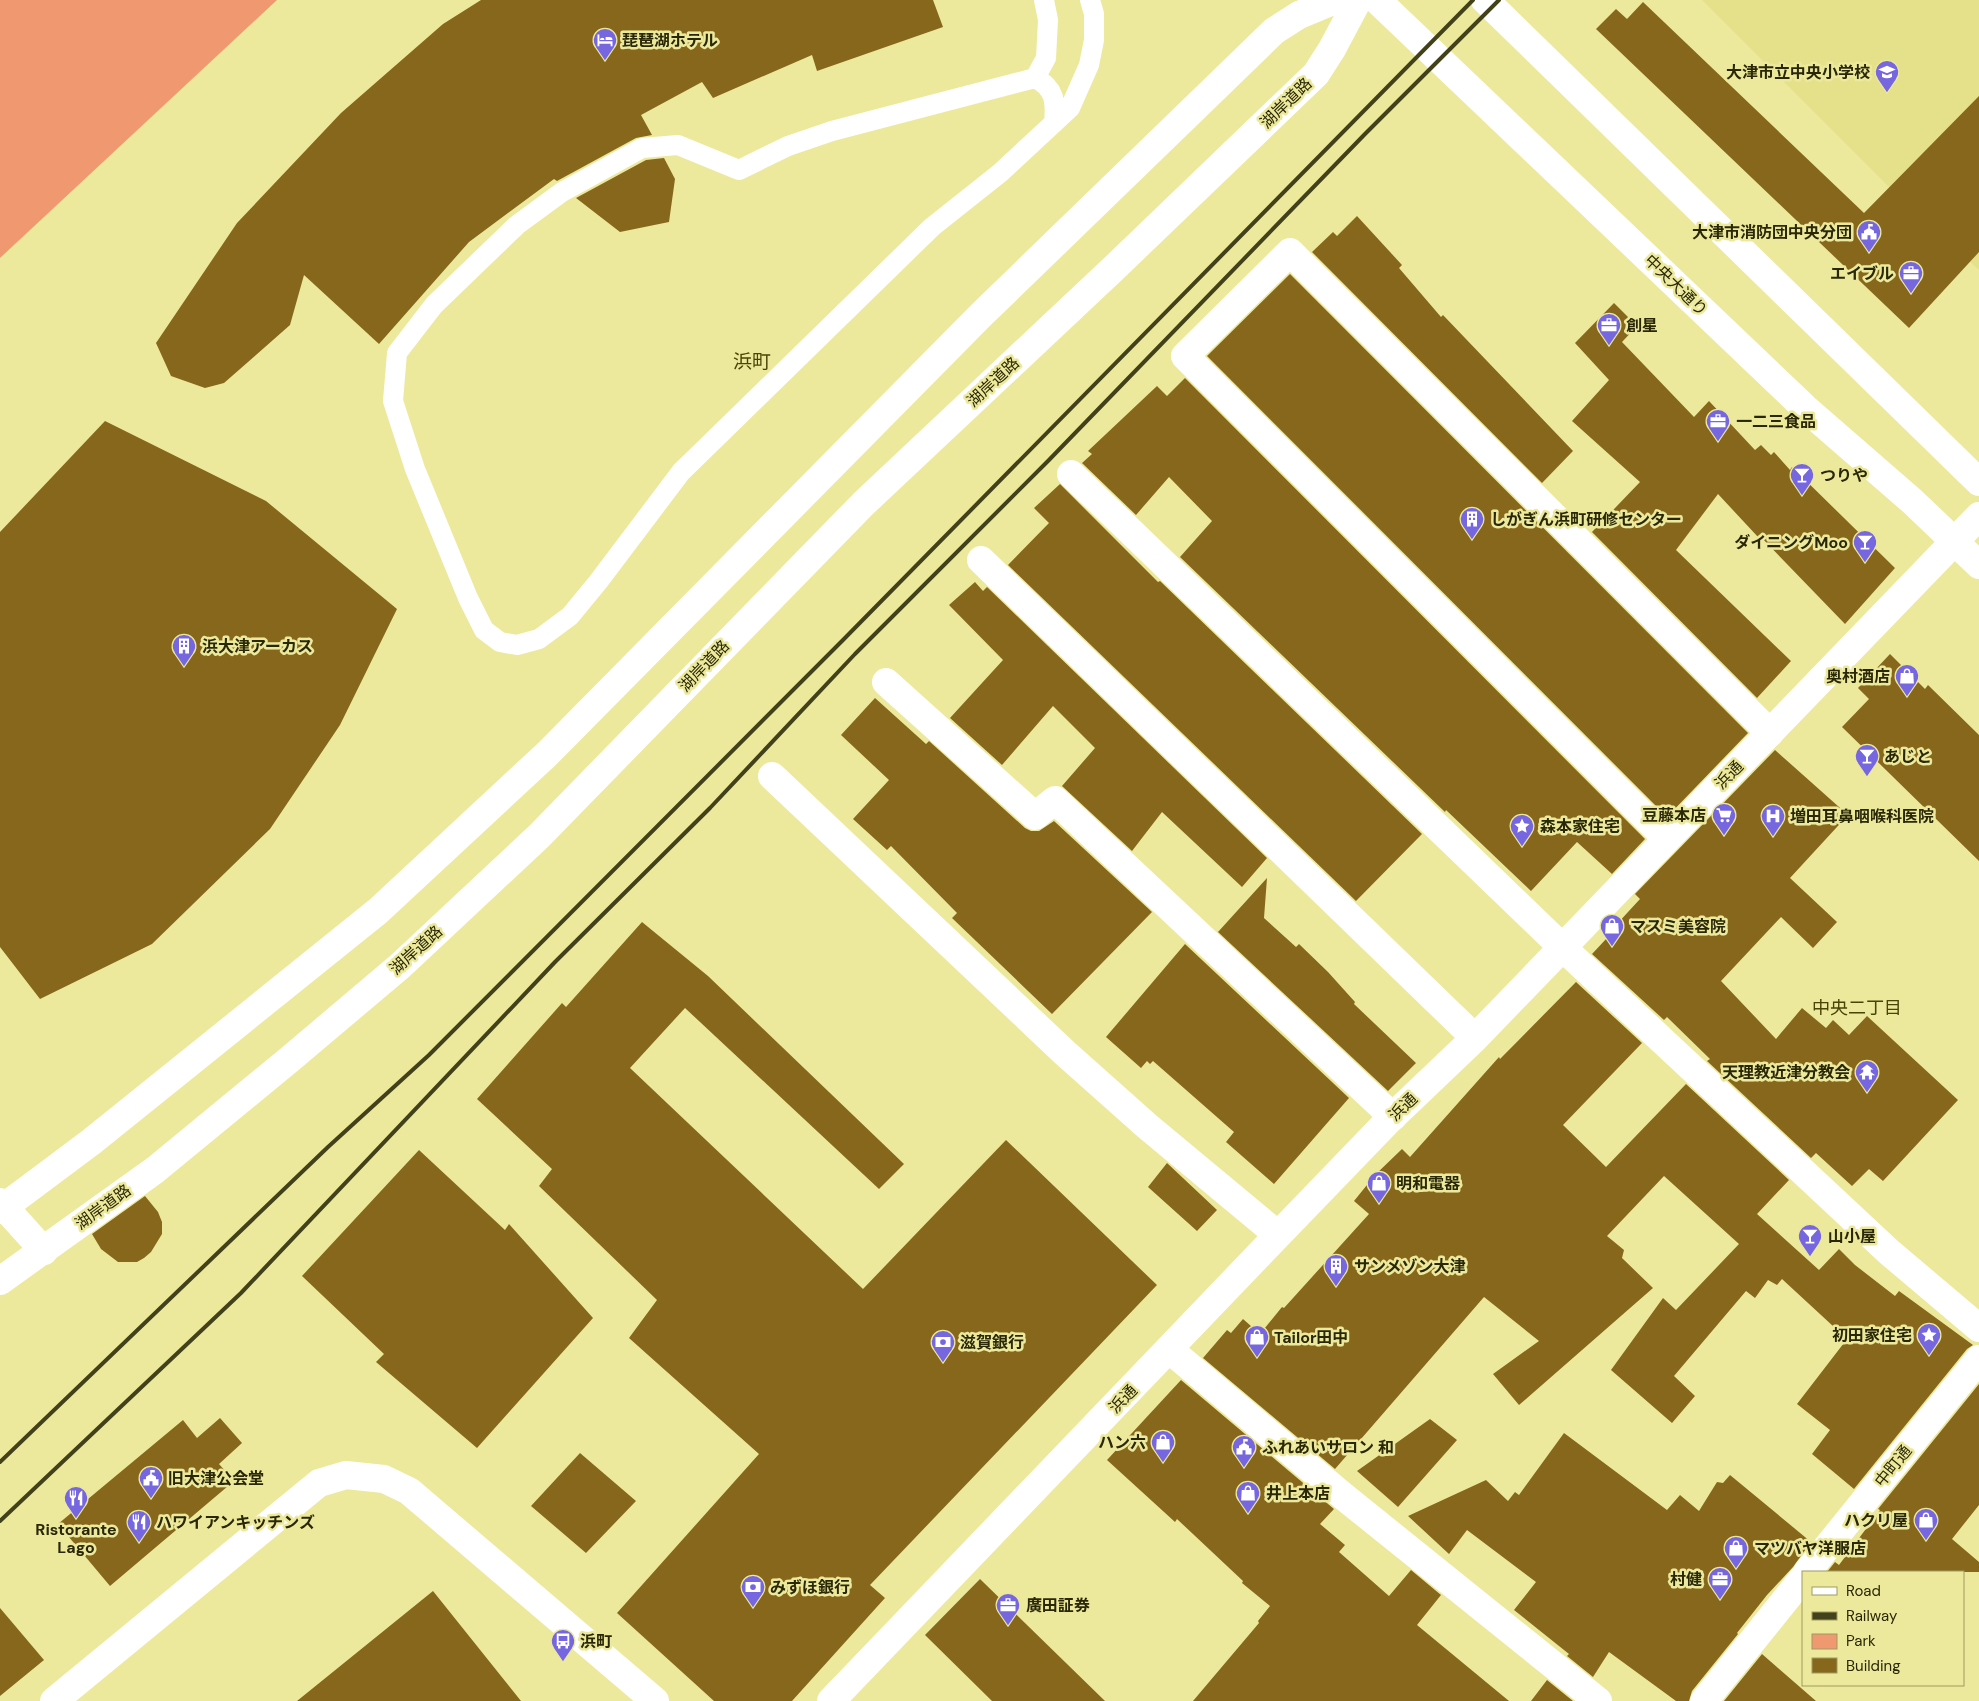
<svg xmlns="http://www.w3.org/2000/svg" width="1979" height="1701" viewBox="0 0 1979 1701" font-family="'DM Sans','Noto Sans JP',sans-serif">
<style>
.built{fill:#e5e08a}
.green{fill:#f09970}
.building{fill:#86671c}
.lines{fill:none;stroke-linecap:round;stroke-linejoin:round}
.service{stroke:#fff;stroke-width:20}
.minor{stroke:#fff;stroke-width:28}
.tertiary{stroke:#fff;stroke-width:28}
.primary{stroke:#fff;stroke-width:28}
.rail{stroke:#43411a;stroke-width:4}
.labels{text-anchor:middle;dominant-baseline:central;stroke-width:5;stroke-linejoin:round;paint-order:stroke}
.poi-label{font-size:16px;font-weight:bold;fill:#292706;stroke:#ede99c;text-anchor:start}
.street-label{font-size:16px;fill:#292706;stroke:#ede99c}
.neighbourhood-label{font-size:18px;fill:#494506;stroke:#ede99c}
.quarter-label{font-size:19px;fill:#494506;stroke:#ede99c}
</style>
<rect width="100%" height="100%" fill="#ede99c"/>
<path class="built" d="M1702,0h277v270l-91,-84z"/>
<path class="green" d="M0,0h277l-277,258z"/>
<path class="building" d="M481,0h452l10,27 -126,44 -5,-16 -99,43 -11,-16 -61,33 11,20 -16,3 -79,43 -3,-2 -85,63 -90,102 -75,-69 -14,50 -66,58 -19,5 -34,-12 -15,-33 81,-120 104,-110 102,-89z
M1643,2l221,211 115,-117v156l-70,76 -313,-299 20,-20 11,10z
M664,158l11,21 -6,43 -49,10 -44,-34 70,-38z
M1357,216l45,49 -3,3 42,49 2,-2 130,136 -31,32 -230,-231 21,-20 4,4z
M1290,274l458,459 -81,84 -460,-461z
M1614,303l23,23 -15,16 72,75 15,-16 46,49 6,-5 10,10 3,-3 16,18 2,-3 103,101 -50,56 -86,-89 -1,2 -40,-43 -42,56 115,111 -34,37 -165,-166 48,-50 -68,-61 37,-41 -34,-37z
M1185,378l460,461 -33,35 -35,-32 -46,49 -85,-81 -1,2 -265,-255 32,-36 -43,-44 -33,38 -54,-52 10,-9 -4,-3 69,-65 10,10z
M105,421l161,80 131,108 -57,116 -70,104 -118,115 -112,55 -40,-52v-415z
M1060,484l98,98 2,-1 262,253 -66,67 -348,-336 41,-42 -15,-15z
M975,582l8,9 4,-4 280,271 -25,29 -80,-75 -30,39 -70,-65 33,-38 -42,-42 -51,59 -52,-47 53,-58 -54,-55z
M1890,654l35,35 3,-4 51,50v126l-137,-134 27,-28 -11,-11z
M875,698l51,46 3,-3 96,87 6,3h8l15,-10 98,91 -100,102 -100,-96 5,-5 -66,-67 -4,4 -34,-31 36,-39 -48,-45z
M1775,750l73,65 -58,63 47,44 -24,26 -32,-31 -60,64 55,58 26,-31 24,20 7,-8 16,15 18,-19 91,84 -75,81 -14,-12 -17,17 -36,-33 -5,5 -104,-97 3,-2 -43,-42 -3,3 -72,-66 15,-16 -2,-1 35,-38 -5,-5z
M1267,878l-3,40 32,29 3,-3 29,28 27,30 -1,2 62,59 -28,28 -170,-159z
M642,922l66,54 196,188 -25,25 -194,-181 -55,60 233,221 143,-149 151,145 -287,300 15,13 -93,103h-78l-97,-88 142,-159 -130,-116 28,-38 -118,-114 13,-17 -75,-70 85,-96 4,4z
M1185,944l164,154 -75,86 -48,-42 8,-10 -81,-71 -3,3 -3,-3 -6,7 -35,-31z
M1576,982l66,61 -79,82 43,42 80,-83 103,96 -32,34 62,56 20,-21 16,16 40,31 4,-5 74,54 -6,4 -113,140 -42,-35 18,-24 -33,-26 50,-65 -65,-60 -5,6 -9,-5 -13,18 -9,-7 -72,85 21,20 -23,27 -61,-53 52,-72 13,12 63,-66 -75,-68 -57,60 17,14 -2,8 31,30 -134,117 -26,-31 46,-33 -55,-44 -149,172 -132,-111 24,-28 4,3 12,-14 17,15 22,-27 2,1 85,-94 -15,-13 21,-26 27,-26 8,8 89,-100 1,2z
M419,1150l86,80 4,-6 84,94 -116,130 -101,-86 8,-8 -82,-78z
M1167,1163l50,47 -20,21 -49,-44z
M145,1196l13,16 4,10v12l-11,18 -7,6 -7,4h-19l-17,-13 -9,-15z
M1181,1380l153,129 -14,15 25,21 -6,7 50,44 22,-26 30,25 -24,30 92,76h-316l66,-78 -1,-2 12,-15 -28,-23 1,-2 -66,-62 -2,3 -68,-62z
M1979,1384v121l-27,34 27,23v10h-152l8,-10 4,3 41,-55 -2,-1z
M220,1418l22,25 -23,21 15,17 -124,105 -52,-62 125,-104 14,18z
M1430,1419l27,21 -59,67 -41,-36z
M1564,1433l103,77 13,-15 19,16 18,-29 6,1 7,-8 81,67 -18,25 -26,28 -30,38 1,1 -46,57 -3,10h-13l-67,-49 -16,25 -26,-21 2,-2 -55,-44 22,-28 -69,-52 -18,24 -41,-38 78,-36 22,21 7,-9 4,3z
M580,1453l56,48 -50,52 -55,-47z
M980,1579l125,122h-113l-67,-66z
M433,1591l88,110h-224z
M0,1608l44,52 -44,36z
M1762,1654l54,47h-92z
M1547,1680l26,21h-42z"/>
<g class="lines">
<path class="service" d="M1044,0l4,20 -2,38 -11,20 -203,53 -44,15 -49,24 -61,-25 -36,3 -80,44 -45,33 -83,80 -37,48 -4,48 22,68 53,129 16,32 16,12 17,3 22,-6 31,-23 28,-34 83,-110 251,-245 68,-54 70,-65 19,-43 5,-25v-26l-4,-14
M1035,78c20,10 21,24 19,45"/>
<path class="minor" d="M1071,474l491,473 327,305 90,76
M981,560l494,478
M886,682l149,134 20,-16 338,317
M772,776l293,277 82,73 131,109
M1667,839l-482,-483 105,-104 480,481
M1170,1350l173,146 255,205
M1807,1572l172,-213
M54,1701l265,-218 27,-8 38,4 25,12 246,210
M831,1701l447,-466 111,-115 86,-82 504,-522
M1704,1701l99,-123"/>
<path class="tertiary" d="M1377,0l428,408 107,93 67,64
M1485,0l494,482
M0,1202l44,49"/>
<path class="primary" d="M0,1210l91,-68 287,-231 169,-157 434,-439 293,-284 25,-16 36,-15
M0,1281l155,-111 135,-111 110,-93 139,-130 324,-332 250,-235 203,-195 16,-25 26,-49"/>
<path class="rail" d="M0,1462l328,-315 101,-92 414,-415 630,-640
M0,1521l241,-228 314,-331 155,-154 145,-154 193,-193 317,-327 134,-134"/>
</g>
<defs>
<g id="hotel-pin" transform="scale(1.25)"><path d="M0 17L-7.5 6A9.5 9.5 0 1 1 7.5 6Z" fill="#7667e1" stroke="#ede99c"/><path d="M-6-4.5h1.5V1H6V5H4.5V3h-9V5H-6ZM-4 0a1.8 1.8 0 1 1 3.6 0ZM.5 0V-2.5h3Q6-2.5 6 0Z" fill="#fff"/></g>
<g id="school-pin" transform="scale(1.25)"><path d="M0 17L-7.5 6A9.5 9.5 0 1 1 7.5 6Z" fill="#7667e1" stroke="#ede99c"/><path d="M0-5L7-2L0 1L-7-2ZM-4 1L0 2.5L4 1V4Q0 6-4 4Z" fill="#fff"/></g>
<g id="civic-pin" transform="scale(1.25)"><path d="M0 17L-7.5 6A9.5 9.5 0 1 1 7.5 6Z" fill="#7667e1" stroke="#ede99c"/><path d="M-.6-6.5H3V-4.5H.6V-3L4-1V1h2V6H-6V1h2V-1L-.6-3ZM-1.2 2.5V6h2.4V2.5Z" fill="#fff"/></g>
<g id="office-pin" transform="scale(1.25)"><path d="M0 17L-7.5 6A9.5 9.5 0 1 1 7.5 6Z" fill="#7667e1" stroke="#ede99c"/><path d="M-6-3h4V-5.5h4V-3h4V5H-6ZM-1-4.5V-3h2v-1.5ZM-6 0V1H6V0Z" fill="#fff"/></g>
<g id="bar-pin" transform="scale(1.25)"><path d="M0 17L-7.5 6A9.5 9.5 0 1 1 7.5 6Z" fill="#7667e1" stroke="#ede99c"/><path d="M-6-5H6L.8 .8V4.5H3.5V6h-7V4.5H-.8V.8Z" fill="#fff"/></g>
<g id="building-pin" transform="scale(1.25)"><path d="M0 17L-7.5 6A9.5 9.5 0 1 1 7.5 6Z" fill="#7667e1" stroke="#ede99c"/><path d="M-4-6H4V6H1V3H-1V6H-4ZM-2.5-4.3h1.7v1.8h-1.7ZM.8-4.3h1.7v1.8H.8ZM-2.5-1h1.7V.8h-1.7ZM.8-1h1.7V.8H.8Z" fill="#fff"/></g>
<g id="shop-pin" transform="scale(1.25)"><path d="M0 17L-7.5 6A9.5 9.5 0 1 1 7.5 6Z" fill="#7667e1" stroke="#ede99c"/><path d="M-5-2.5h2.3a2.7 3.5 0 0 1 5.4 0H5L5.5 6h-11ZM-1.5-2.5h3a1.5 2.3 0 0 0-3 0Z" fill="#fff"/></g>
<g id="supermarket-pin" transform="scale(1.25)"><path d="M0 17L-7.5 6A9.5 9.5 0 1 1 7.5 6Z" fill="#7667e1" stroke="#ede99c"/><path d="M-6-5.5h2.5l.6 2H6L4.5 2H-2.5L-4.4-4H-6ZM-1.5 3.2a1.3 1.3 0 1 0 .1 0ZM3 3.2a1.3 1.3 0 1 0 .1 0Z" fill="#fff"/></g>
<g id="hospital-pin" transform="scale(1.25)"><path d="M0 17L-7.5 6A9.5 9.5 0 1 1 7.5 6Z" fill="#7667e1" stroke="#ede99c"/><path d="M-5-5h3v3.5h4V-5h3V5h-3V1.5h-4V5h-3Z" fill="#fff"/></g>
<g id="sight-pin" transform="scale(1.25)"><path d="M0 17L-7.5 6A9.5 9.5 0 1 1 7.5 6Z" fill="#7667e1" stroke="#ede99c"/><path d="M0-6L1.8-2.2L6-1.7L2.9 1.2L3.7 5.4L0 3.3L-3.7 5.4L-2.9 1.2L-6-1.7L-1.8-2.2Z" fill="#fff"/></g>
<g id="temple-pin" transform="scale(1.25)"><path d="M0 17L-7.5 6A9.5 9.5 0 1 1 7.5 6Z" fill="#7667e1" stroke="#ede99c"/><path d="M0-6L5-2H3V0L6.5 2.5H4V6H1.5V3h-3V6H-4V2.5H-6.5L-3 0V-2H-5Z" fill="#fff"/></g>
<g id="bank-pin" transform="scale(1.25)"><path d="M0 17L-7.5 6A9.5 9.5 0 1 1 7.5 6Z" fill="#7667e1" stroke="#ede99c"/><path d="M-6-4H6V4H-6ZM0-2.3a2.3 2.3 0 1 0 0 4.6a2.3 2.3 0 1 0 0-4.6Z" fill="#fff"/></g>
<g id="restaurant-pin" transform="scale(1.25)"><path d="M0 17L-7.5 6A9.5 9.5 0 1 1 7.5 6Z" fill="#7667e1" stroke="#ede99c"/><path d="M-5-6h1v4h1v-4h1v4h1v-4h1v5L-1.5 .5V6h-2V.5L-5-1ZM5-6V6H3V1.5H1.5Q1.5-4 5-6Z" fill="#fff"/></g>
<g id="bus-pin" transform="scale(1.25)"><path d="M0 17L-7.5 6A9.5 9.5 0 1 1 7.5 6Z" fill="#7667e1" stroke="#ede99c"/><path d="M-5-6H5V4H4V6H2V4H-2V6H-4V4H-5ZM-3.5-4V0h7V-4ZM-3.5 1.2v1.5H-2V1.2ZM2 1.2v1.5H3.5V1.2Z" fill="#fff"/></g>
</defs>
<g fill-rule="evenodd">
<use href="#hotel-pin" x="605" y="40"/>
<use href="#school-pin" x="1887" y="72"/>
<use href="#civic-pin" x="1869" y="232"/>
<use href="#office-pin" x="1911" y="273"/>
<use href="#office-pin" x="1609" y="325"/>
<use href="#office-pin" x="1718" y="421"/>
<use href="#bar-pin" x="1802" y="475"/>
<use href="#building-pin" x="1472" y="519"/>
<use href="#bar-pin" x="1865" y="542"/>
<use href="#building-pin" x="184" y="646"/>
<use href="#shop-pin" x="1907" y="676"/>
<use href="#bar-pin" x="1867" y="756"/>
<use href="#supermarket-pin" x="1724" y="815"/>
<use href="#hospital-pin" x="1773" y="816"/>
<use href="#sight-pin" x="1522" y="826"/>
<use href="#shop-pin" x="1612" y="926"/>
<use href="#temple-pin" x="1867" y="1072"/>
<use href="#shop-pin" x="1379" y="1183"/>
<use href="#bar-pin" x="1810" y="1236"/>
<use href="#building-pin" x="1336" y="1266"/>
<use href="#sight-pin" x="1929" y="1335"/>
<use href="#shop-pin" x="1257" y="1337"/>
<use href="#bank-pin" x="943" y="1342"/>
<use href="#shop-pin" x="1163" y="1442"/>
<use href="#civic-pin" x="1244" y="1447"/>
<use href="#civic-pin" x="151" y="1478"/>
<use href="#shop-pin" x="1248" y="1493"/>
<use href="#restaurant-pin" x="76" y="1498"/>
<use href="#shop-pin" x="1926" y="1520"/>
<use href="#restaurant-pin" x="139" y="1522"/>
<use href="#shop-pin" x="1736" y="1548"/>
<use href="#office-pin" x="1720" y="1579"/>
<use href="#bank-pin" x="753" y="1587"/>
<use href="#office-pin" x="1008" y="1605"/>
<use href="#bus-pin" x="563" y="1641"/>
</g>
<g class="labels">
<g class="poi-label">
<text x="622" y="40">琵琶湖ホテル</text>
<text x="1870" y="72" text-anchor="end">大津市立中央小学校</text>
<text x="1852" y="232" text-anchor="end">大津市消防団中央分団</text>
<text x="1894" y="273" text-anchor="end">エイブル</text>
<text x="1626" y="325">創星</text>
<text x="1736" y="421">一二三食品</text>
<text x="1820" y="475">つりや</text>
<text x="1490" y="519">しがぎん浜町研修センター</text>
<text x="1848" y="542" text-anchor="end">ダイニングMoo</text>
<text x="202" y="646">浜大津アーカス</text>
<text x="1890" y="676" text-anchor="end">奥村酒店</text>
<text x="1884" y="756">あじと</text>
<text x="1706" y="815" text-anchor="end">豆藤本店</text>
<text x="1790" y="816">増田耳鼻咽喉科医院</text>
<text x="1540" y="826">森本家住宅</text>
<text x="1630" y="926">マスミ美容院</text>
<text x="1850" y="1072" text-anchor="end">天理教近津分教会</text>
<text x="1396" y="1183">明和電器</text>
<text x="1828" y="1236">山小屋</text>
<text x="1354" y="1266">サンメゾン大津</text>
<text x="1912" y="1335" text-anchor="end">初田家住宅</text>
<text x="1274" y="1337">Tailor田中</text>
<text x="960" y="1342">滋賀銀行</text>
<text x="1146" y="1442" text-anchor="end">ハン六</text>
<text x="1262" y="1447">ふれあいサロン 和</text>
<text x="168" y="1478">旧大津公会堂</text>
<text x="1266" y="1493">井上本店</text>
<text x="1908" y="1520" text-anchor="end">ハクリ屋</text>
<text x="156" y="1522">ハワイアンキッチンズ</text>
<text x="76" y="1529" text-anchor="middle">Ristorante<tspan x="76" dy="18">Lago</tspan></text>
<text x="1754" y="1548">マツバヤ洋服店</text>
<text x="1702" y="1579" text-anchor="end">村健</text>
<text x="770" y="1587">みずほ銀行</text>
<text x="1026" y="1605">廣田証券</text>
<text x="580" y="1641">浜町</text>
</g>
<g class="street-label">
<text transform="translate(1286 103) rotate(-44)">湖岸道路</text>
<text transform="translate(1676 285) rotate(44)">中央大通り</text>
<text transform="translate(993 382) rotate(-43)">湖岸道路</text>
<text transform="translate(704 666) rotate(-46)">湖岸道路</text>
<text transform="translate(1729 775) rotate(-46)">浜通</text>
<text transform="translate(416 950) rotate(-42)">湖岸道路</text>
<text transform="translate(1403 1107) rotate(-44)">浜通</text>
<text transform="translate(103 1207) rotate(-36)">湖岸道路</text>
<text transform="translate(1123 1399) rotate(-46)">浜通</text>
<text transform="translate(1893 1466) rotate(-51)">中町通</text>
</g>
<g class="neighbourhood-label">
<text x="1857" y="1008">中央二丁目</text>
</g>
<g class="quarter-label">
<text x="752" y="361">浜町</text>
</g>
</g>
<rect x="1802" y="1571" width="162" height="115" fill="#ede99c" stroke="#9f9b60"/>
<rect x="1812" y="1587" width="25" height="8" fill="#ffffff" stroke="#9f9b60"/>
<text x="1846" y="1596" font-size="15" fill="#292706">Road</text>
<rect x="1812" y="1612" width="25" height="8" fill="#43411a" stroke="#9f9b60"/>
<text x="1846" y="1621" font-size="15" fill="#292706">Railway</text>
<rect x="1812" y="1634" width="25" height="15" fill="#f09970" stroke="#9f9b60"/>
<text x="1846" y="1646" font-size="15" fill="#292706">Park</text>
<rect x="1812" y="1658" width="25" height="15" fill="#86671c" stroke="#9f9b60"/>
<text x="1846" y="1671" font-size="15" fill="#292706">Building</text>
</svg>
